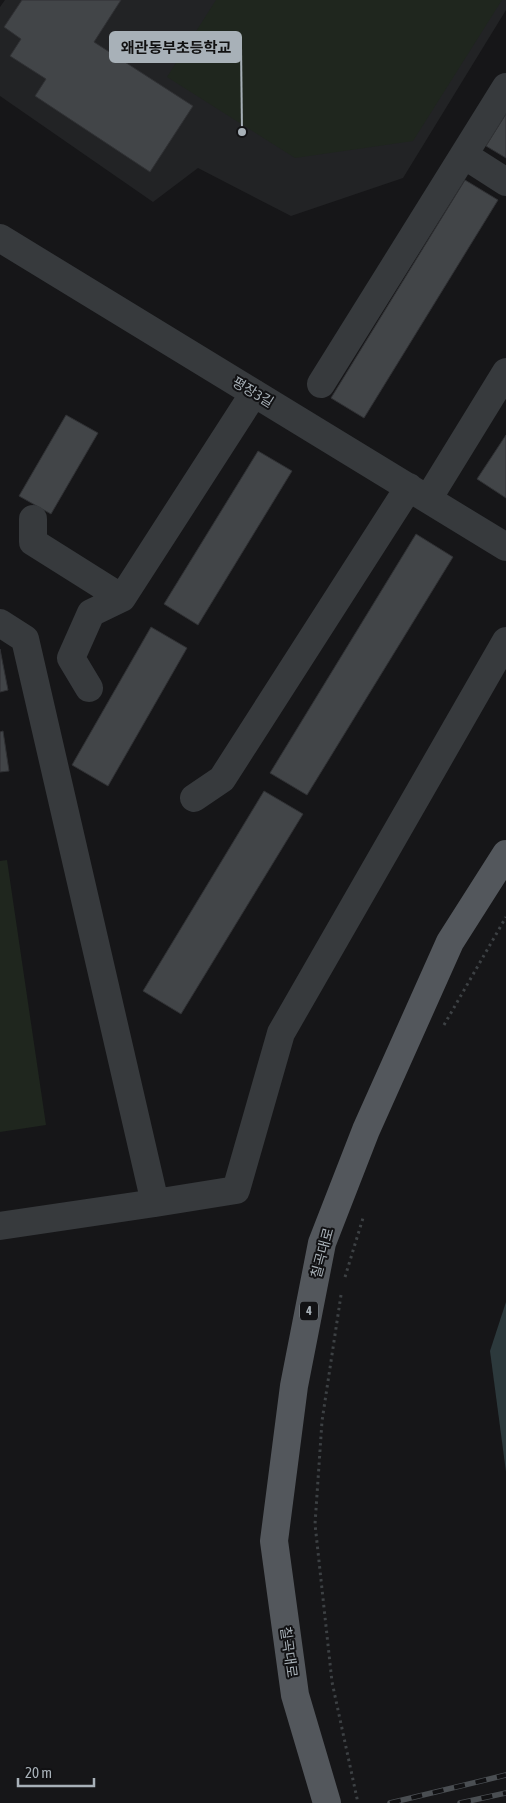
<svg xmlns="http://www.w3.org/2000/svg" width="506" height="1803" viewBox="0 0 506 1803" font-family="'Asap Condensed','Noto Sans KR',sans-serif">
<style>
.built{fill:#222325}
.green{fill:#1f261e}
.water{fill:#2c393c}
.building{fill:#424548;stroke:#303134}
.lines{fill:none;stroke-linecap:round;stroke-linejoin:round}
.path{stroke:#3d4144;stroke-width:3;stroke-dasharray:2.5 4;stroke-linecap:butt}
.minor{stroke:#373a3d;stroke-width:28}
.major{stroke:#53575c;stroke-width:28}
.rail-casing{stroke:#4a4e52;stroke-width:5.5}
.rail{stroke:#111113;stroke-width:4;stroke-dasharray:11;stroke-linecap:butt}
.labels{text-anchor:middle;dominant-baseline:central;stroke-width:4;stroke-linejoin:round;paint-order:stroke}
.shield{fill:#111113;stroke:#7b8186;stroke-width:1}
.shield-label{font-size:12px;font-weight:bold;fill:#a8b1b8}
.street-label{font-size:14px;fill:#a8b1b8;stroke:#111113}
.leader{fill:none;stroke:#a8b1b8;stroke-width:2}
.callout-dot{fill:#a8b1b8;stroke:#111113;stroke-width:2}
.callout{fill:#a8b1b8;stroke:#a8b1b8;stroke-width:2}
.callout-label{font-size:15px;text-anchor:middle;font-weight:bold;fill:#111}
</style>
<rect width="100%" height="100%" fill="#161618"/>
<path class="built" d="M5,0h501v10l-103,168 -112,38 -93,-48 -45,34 -153,-106v-89z"/>
<path class="green" d="M216,0h286l-89,141 -118,17 -128,-81z
M7,860l39,265 -46,7v-271z"/>
<path class="water" d="M506,1302v170l-16,-121z"/>
<path class="building" d="M22,0h99l-27,42 99,64 -43,66 -115,-76 11,-17 -36,-23 11,-17 -17,-12z
M506,114v44l-20,-12z
M465,180l33,20 -134,218 -33,-20z
M66,415l32,18 -47,81 -32,-18z
M506,435v63l-29,-19z
M258,451l34,20 -94,154 -34,-21z
M416,534l37,23 -146,238 -37,-22z
M151,627l36,21 -79,138 -36,-21z
M0,649l8,41 -8,2z
M3,731l6,40 -9,1v-40z
M264,791l39,23 -122,200 -38,-23z"/>
<g class="lines">
<path class="path" d="M444,1025l62,-108
M345,1277l18,-59
M341,1295l-19,126 -7,103 17,158 26,121"/>
<path class="minor" d="M464,155l42,27
M0,238l506,309
M321,384l185,-297
M428,499l78,-127
M33,519v23l89,56 132,-205
M0,623l25,16 130,564 81,-13 45,-157 225,-392
M89,688l-18,-30 20,-45 31,-15
M194,798l28,-19 187,-292
M0,1226l155,-23"/>
<path class="major" d="M327,1803l-32,-108 -21,-154 20,-155 28,-143 44,-113 84,-188 56,-88"/>
<g class="rail-casing">
<path id="rail" d="M390,1803l116,-28
M460,1803l46,-10"/>
</g>
<use href="#rail" class="rail"/>
</g>
<g class="labels">
<rect class="shield" x="300" y="1301.5" width="18" height="19" rx="4"/>
<g class="shield-label">
<text x="309" y="1311">4</text>
</g>
<g class="street-label">
<text transform="translate(253 392) rotate(31)">평장3길</text>
<text transform="translate(322 1253) rotate(-75)">칠곡대로</text>
<text transform="translate(289 1652) rotate(82)">칠곡대로</text>
</g>
</g>
<path class="leader" d="M242 132L241 47"/>
<circle class="callout-dot" cx="242" cy="132" r="5"/>
<rect class="callout" x="110" y="32" width="131" height="30" rx="5"/>
<g class="callout-label">
<text x="176" y="53">왜관동부초등학교</text>
</g>
<path d="M18 1778v8h76v-8" fill="none" stroke="#a8b1b8" stroke-width="2.5"/>
<text x="25" y="1778" font-size="15" fill="#a8b1b8" stroke="#111113" stroke-width="4" paint-order="stroke">20 m</text>
</svg>
